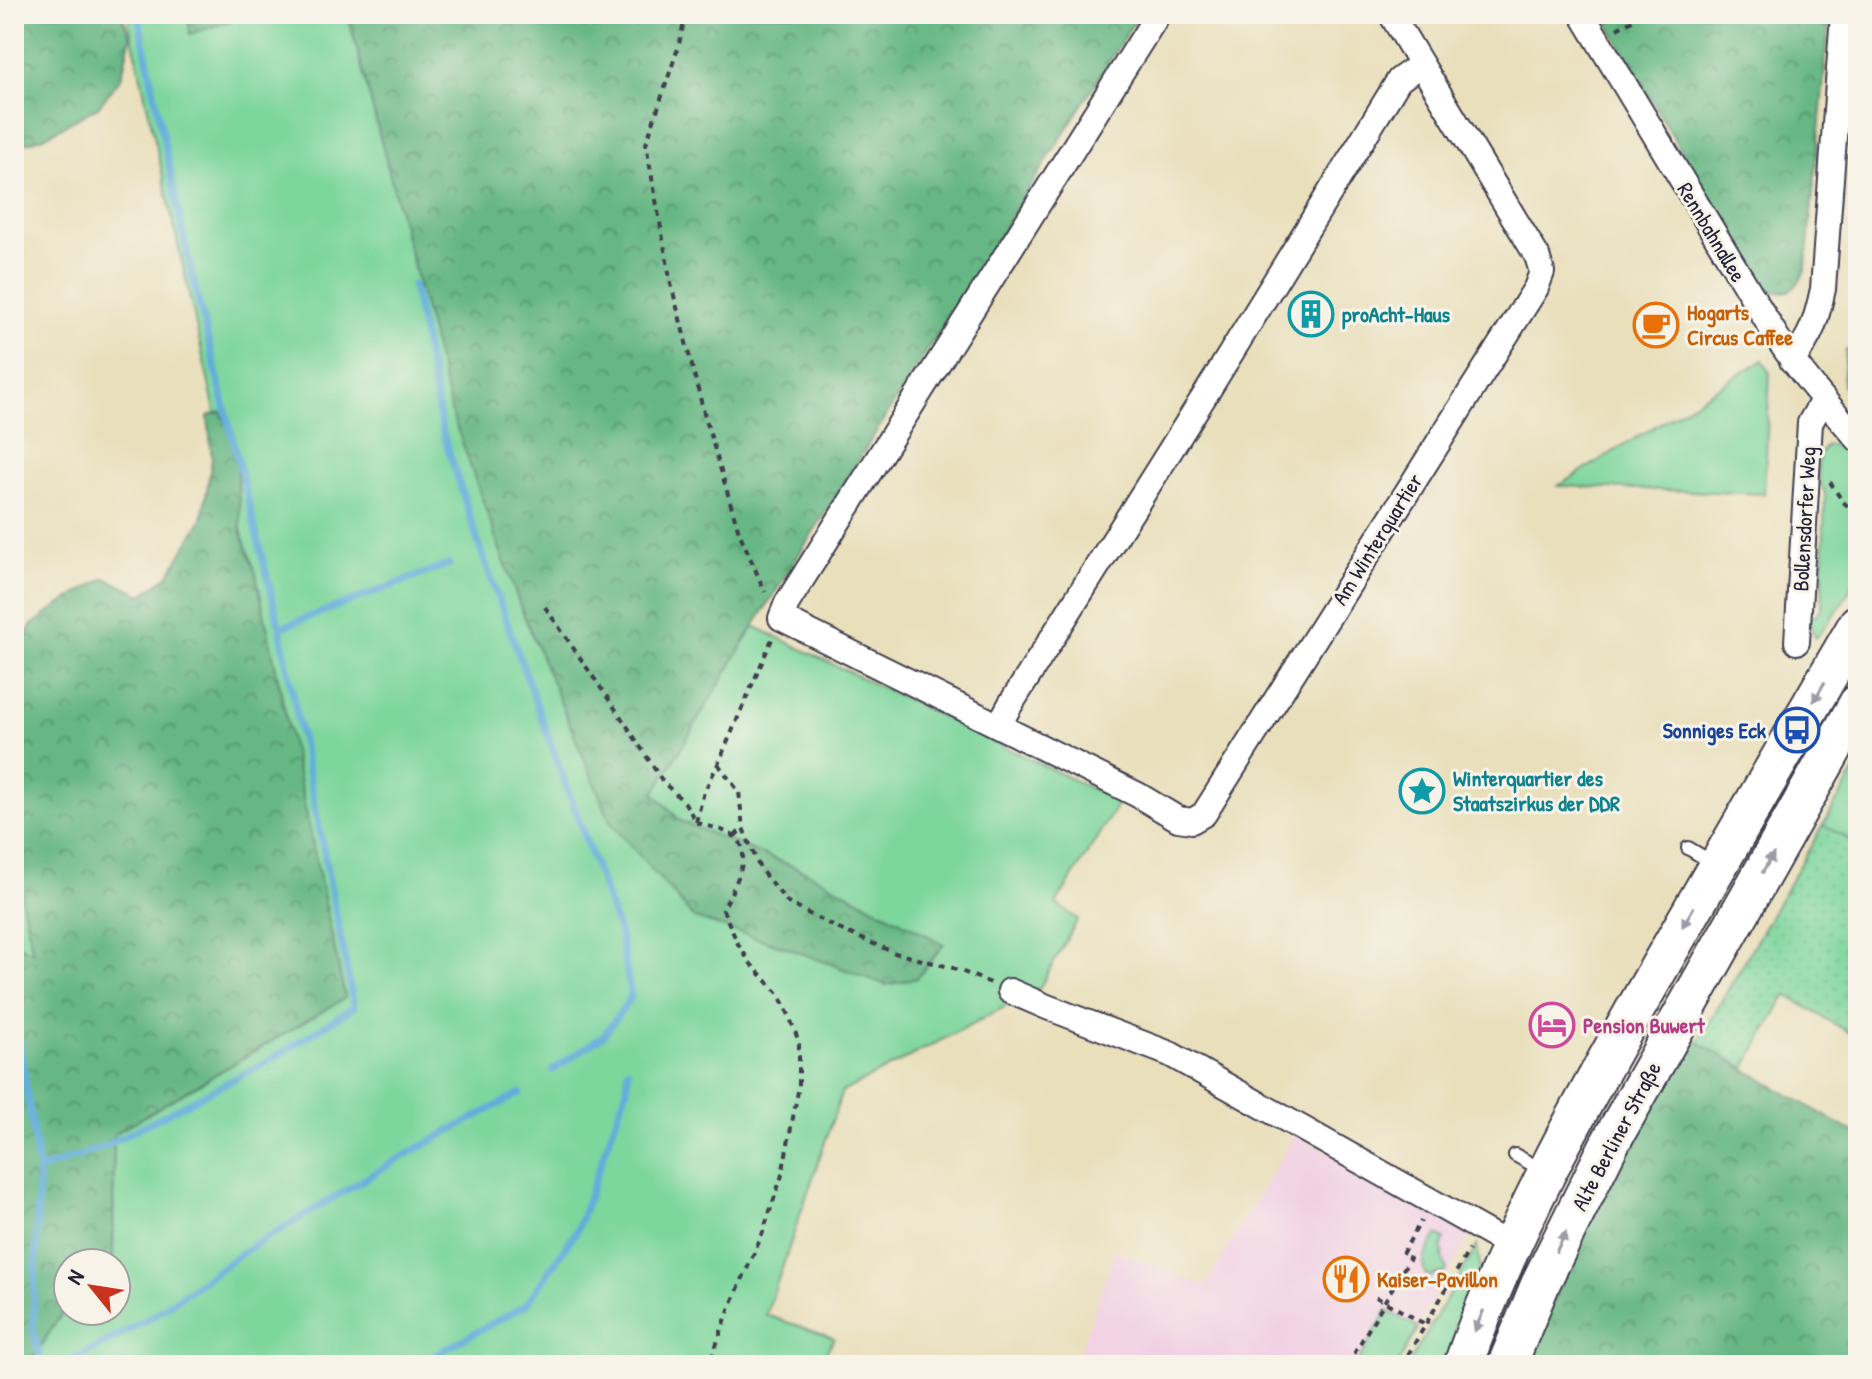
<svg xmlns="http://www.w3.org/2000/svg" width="1872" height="1379" viewBox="0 0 1872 1379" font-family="'Patrick Hand',sans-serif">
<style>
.built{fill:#f1d0e4}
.green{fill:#7dd69c;stroke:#507c6c;stroke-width:2}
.forest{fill:url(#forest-crowns);stroke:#446c60;stroke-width:2}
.garden{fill:url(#garden-dots);stroke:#507c6c;stroke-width:2}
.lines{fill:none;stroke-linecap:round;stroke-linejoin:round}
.stream{stroke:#62adda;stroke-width:7}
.lane-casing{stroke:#403e4e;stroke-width:16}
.street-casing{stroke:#403e4e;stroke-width:28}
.primary-casing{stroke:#403e4e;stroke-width:42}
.path{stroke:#403e4e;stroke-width:4;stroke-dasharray:6 6;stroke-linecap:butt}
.lane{stroke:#fff;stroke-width:12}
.street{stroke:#fff;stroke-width:24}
.primary{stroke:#fff;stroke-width:38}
.oneway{fill:#9c9ca7}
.labels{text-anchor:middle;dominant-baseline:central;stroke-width:6;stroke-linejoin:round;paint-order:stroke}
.street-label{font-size:22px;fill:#22223b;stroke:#f7f3e8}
.food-label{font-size:22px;font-weight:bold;fill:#c56008;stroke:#f7f3e8;text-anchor:start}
.culture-label{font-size:22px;font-weight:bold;fill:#0d838f;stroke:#f7f3e8;text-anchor:start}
.transit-label{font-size:22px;font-weight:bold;fill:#164399;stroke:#f7f3e8;text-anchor:end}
.hotel-label{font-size:22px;font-weight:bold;fill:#b23c85;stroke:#f7f3e8;text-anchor:start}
</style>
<defs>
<pattern id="forest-crowns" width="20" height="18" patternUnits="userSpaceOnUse" patternTransform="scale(2)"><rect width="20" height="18" fill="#66b784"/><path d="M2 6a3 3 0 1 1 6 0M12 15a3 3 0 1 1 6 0" fill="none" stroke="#54946d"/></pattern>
<pattern id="garden-dots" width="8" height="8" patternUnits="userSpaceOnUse" patternTransform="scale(2)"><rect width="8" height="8" fill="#7dd69c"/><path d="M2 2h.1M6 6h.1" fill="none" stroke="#6cb787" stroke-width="1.8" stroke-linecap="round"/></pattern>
</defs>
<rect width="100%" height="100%" fill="#f7f3e8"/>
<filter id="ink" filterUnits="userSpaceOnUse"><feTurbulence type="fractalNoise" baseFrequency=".0125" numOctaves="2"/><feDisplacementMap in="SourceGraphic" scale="16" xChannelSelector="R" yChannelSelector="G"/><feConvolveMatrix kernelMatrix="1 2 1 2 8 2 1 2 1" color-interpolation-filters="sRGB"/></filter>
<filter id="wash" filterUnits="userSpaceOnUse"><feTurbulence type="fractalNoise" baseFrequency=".006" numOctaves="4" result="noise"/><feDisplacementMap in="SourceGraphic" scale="32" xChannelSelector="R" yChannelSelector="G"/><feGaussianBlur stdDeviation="1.8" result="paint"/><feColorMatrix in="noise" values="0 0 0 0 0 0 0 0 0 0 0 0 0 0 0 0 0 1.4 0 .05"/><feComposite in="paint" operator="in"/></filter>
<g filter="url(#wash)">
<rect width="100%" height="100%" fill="#e9dfbb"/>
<path class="built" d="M1858,171v179h-12z
M1295,1134l176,100 -76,131h-296l-22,-6 38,-109 90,36z"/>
<path class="green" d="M127,14h221l105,398 241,505 94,31 21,-75 -129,-52 -26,-28 100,-167 365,176 -63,102 22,15 -39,70 -197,103 -76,223 68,23 -15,27h-791l40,-61v7h48v-48h-3l1,-129 231,-136z
M1846,350h12v60l-15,-25z
M1763,360l7,13 -6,121 -206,-8z
M1826,445h10l22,17v114l-19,32 -23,30 -8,-17 14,-12 3,-116c-8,-16 -11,-33 1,-48z
M1858,766v78l-35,-19z
M14,875l6,16 13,63 -19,-11z
M1437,1235l8,4 -4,9 2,3 -1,7 5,11 -3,4 -9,1 -4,3 -6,-3c-5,-15 4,-26 12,-39z
M1477,1246l3,18 -3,16 -33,85h-36z
M1387,1310l31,18 -21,37h-41z"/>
<path class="forest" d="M14,14h107l10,22 -10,42 -23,29 -54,30 -30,10z
M188,14h65l-63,20z
M348,14h791l-385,612 -100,167 26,28 129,52 135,71 -27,34 -31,7 -98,-37 -94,-30 -83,-95 -91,-217 -68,-192z
M1623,14h207l-24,253c-9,27 -21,29 -47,20l-151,-263z
M221,412l15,35 5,84 15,43 89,424 -231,136 -1,129h-45v41l-40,61h-14v-422l19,9 -13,-61 -6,-16v-46l3,-13 -1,-71 -2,-6v-81l17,-32 28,-21 46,-27 37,17 26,-19 34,-57 10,-59 -4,-44z
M1689,1037l169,98v230h-331l57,-136z"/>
<path class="garden" d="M1823,825l35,20v193l-72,-43 -41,73 -47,-26z"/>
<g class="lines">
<path class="stream" d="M413,285l30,148 38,118 139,383 11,63 -27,38 -51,35
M280,628l169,-64
M14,1008l25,162 -6,160 9,35
M39,1170l64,-23 169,-88 82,-52 -74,-379 -90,-361 -52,-253
M65,1365l88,-49 95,-67 152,-91 120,-65
M429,1365l9,-12 88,-48 51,-75 50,-141 1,-19"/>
</g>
</g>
<g filter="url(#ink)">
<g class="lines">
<g class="lane-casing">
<path id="lane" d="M1688,848l27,16
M1515,1155l29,16"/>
</g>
<g class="street-casing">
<path id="street" d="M1158,14l-371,589 -6,15 357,177 40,24 14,2 12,-7 332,-526 6,-16 -5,-16 -146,-242
M1582,14l194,322c24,37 53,70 82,103
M1792,361c20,-26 24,-40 31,-72l20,-275
M1797,642l13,-219 13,-23
M999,725l11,-20 197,-313 192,-312 22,-16
M1010,991l37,16 123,47 341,192"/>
</g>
<g class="primary-casing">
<path id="primary" d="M1463,1365c48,-135 118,-261 189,-385 68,-119 137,-237 206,-356
M1507,1365l35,-85 68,-137 248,-439"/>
</g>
<path class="path" d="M686,14l-8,34 -32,96 25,140 33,129 35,119 26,60
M1617,29l25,-15
M1830,482l11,17 17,19
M1852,594l6,-10
M545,607l80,116 38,59 22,21 11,19c11,4 26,7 36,13 26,14 -1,56 -9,75l15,34 13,20 27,29 10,20 11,29v44l-17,89 -20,60 -32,72 -21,58
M718,764l21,28 4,36
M696,822l8,-30 14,-28 54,-125
M735,836l8,-8 17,41 28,34 51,26 56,24 58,15 38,15
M1376,1297l49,27
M1348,1364l62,-106 -8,-4 19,-33
M1402,1365l67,-115"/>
<use href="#lane" class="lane"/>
<use href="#street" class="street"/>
<use href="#primary" class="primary"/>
</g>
<defs><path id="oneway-solid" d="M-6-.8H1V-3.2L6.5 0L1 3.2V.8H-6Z" transform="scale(2)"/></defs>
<g class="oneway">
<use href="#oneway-solid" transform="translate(1819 692) rotate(120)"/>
<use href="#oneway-solid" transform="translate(1768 863) rotate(-60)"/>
<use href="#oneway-solid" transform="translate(1688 917) rotate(120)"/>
<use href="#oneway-solid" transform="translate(1561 1242) rotate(-64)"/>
<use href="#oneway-solid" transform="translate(1479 1321) rotate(113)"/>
</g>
</g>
<defs>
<g id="building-ring" transform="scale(2.3)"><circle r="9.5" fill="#f7f3e8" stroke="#0f9aa8" stroke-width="1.5"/><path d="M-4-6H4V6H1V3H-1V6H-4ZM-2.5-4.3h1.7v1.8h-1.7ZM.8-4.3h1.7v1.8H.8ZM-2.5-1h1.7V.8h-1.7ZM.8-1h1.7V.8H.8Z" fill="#0f9aa8"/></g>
<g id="cafe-ring" transform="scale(2.3)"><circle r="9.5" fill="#f7f3e8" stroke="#e8710a" stroke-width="1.5"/><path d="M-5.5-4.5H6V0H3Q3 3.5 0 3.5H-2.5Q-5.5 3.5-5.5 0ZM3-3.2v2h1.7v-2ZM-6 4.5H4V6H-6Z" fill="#e8710a"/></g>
<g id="bus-ring" transform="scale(2.3)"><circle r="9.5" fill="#f7f3e8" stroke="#1a4fb4" stroke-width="1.5"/><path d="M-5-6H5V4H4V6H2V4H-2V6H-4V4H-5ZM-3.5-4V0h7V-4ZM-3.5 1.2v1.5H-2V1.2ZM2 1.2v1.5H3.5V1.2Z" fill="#1a4fb4"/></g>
<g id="sight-ring" transform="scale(2.3)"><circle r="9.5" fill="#f7f3e8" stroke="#0f9aa8" stroke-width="1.5"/><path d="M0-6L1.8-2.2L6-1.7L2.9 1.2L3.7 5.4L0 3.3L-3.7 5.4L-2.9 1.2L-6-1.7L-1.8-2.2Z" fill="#0f9aa8"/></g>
<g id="hotel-ring" transform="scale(2.3)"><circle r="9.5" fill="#f7f3e8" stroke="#d1479c" stroke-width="1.5"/><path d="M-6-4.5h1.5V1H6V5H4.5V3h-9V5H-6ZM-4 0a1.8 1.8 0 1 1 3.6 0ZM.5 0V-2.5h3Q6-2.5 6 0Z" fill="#d1479c"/></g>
<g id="restaurant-ring" transform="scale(2.3)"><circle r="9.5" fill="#f7f3e8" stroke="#e8710a" stroke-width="1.5"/><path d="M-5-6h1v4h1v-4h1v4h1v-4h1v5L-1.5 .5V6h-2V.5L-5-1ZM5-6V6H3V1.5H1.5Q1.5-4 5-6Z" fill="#e8710a"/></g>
</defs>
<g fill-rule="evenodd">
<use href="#building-ring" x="1311" y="314"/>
<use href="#cafe-ring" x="1656" y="325"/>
<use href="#bus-ring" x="1797" y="730"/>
<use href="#sight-ring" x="1422" y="791"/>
<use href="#hotel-ring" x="1552" y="1025"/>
<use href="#restaurant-ring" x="1346" y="1279"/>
</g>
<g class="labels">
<g class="street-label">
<text transform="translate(1712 232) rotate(59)">Rennbahnallee</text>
<text transform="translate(1804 519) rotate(-87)">Bollensdorfer Weg</text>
<text transform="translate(1377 539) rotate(-58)">Am Winterquartier</text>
<text transform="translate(1616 1136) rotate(-62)">Alte Berliner Straße</text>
</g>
<g class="food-label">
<text x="1687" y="312">Hogarts<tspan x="1687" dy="25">Circus Caffee</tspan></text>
<text x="1377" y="1279">Kaiser-Pavillon</text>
</g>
<g class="culture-label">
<text x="1342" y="314">proAcht-Haus</text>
<text x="1453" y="778">Winterquartier des<tspan x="1453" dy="25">Staatszirkus der DDR</tspan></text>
</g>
<g class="transit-label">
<text x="1766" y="730">Sonniges Eck</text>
</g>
<g class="hotel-label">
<text x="1583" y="1025">Pension Buwert</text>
</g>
</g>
<rect width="1872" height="1379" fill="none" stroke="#f7f3e8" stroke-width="48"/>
<g transform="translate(92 1287) rotate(300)"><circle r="38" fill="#f7f3e8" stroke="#a29fa3" stroke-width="2"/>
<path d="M0-6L14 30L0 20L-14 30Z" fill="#c8321e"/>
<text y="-12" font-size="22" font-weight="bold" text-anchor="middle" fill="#22223b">N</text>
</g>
</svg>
